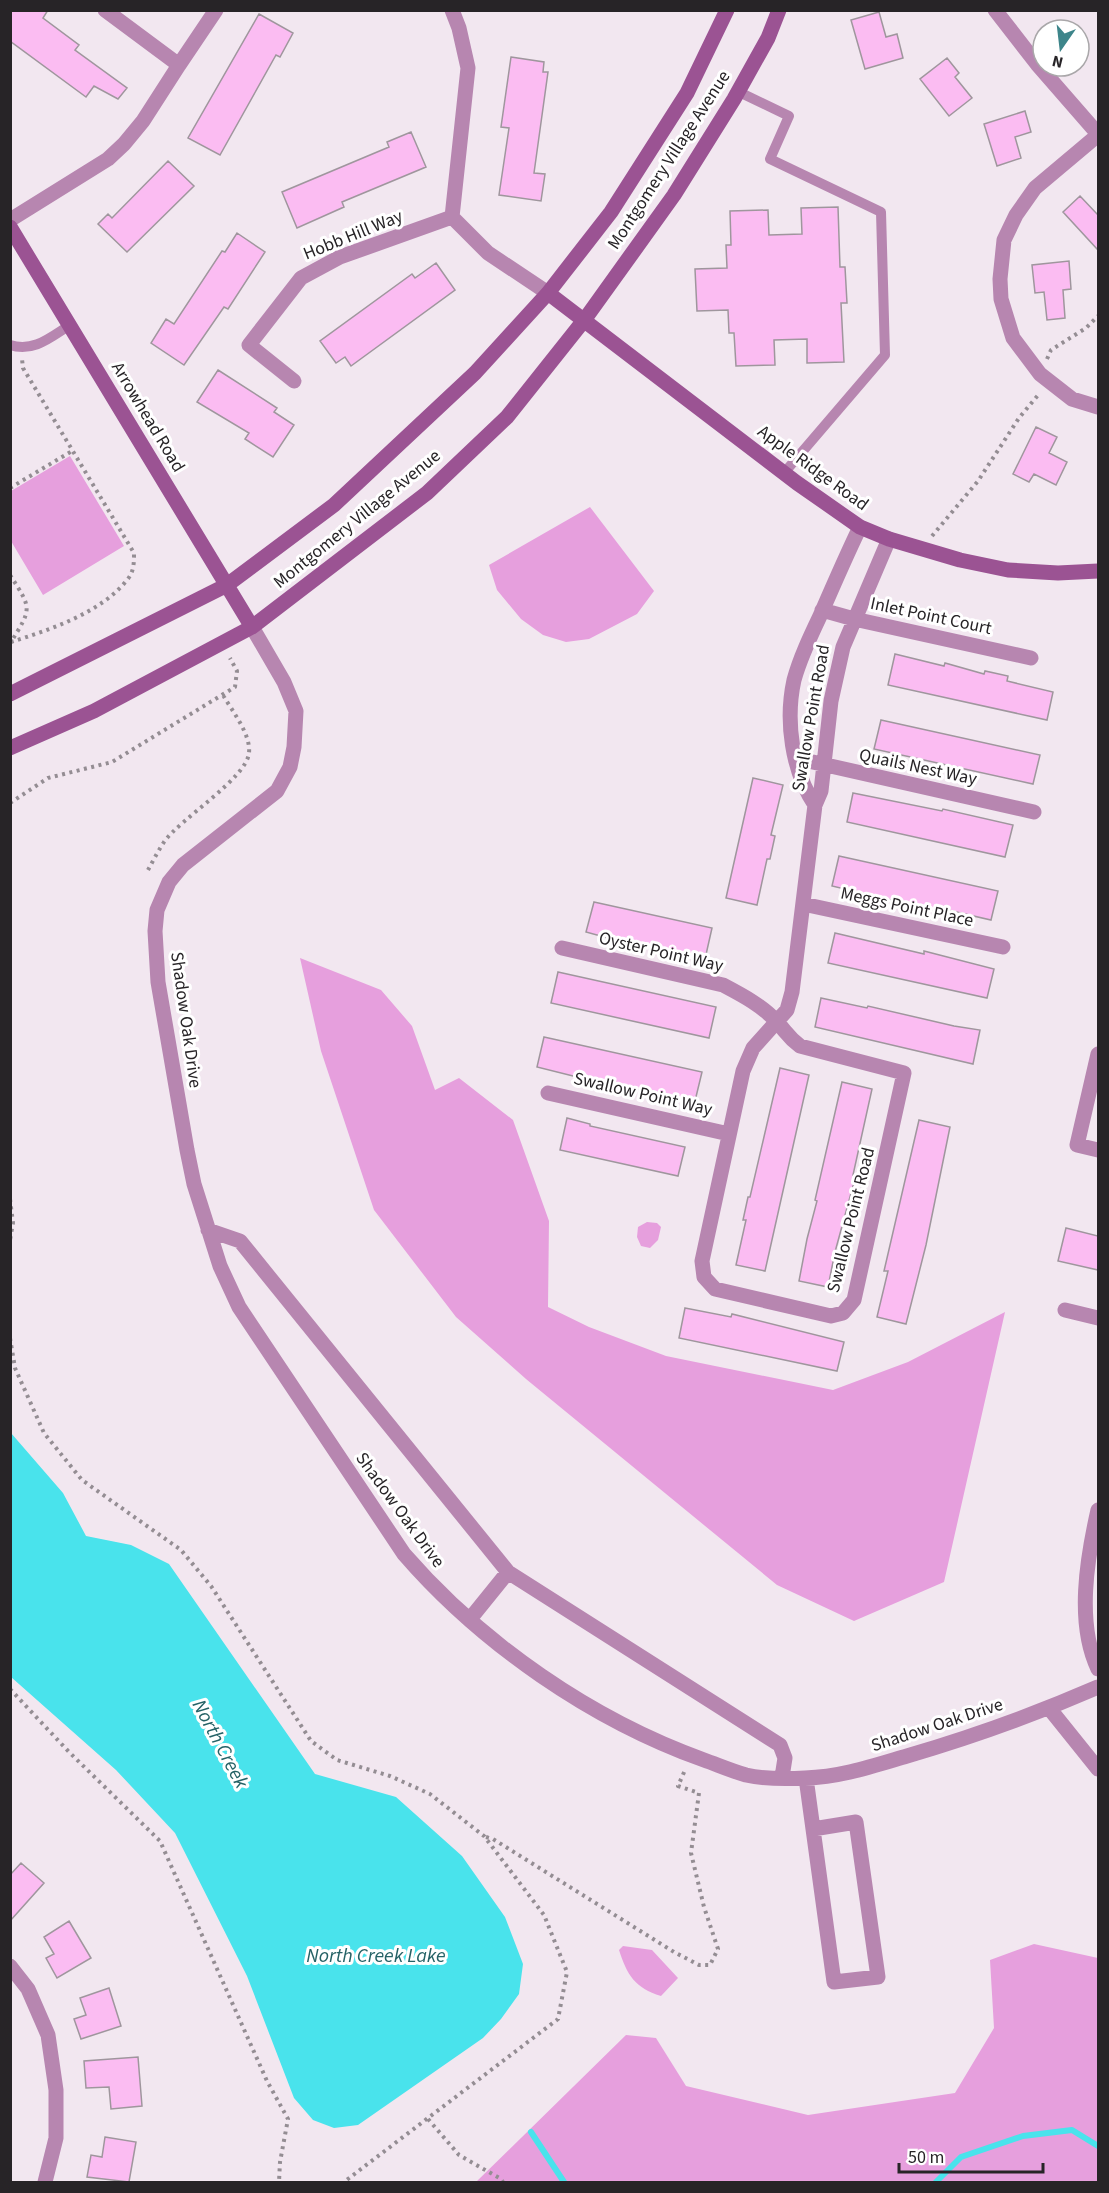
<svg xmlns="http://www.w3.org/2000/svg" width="1109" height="2193" viewBox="0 0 1109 2193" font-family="'Source Sans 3',sans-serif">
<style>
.green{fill:#e69fdd}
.water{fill:#49e3ec}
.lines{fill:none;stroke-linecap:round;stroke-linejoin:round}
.stream{stroke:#49e3ec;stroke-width:6}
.building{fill:#fbbcf2;stroke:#9f969d;stroke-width:1.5}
.path{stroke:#948d93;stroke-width:4;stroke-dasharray:3 4.5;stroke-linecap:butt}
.lane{stroke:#b786b0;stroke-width:10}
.street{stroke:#b786b0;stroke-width:15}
.secondary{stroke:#9b5393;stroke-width:15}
.labels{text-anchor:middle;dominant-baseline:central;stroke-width:6;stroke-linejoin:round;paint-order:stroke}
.street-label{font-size:18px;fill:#272427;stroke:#fff}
.water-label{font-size:20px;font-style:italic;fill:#256266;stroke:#fff}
</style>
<rect width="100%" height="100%" fill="#f2e7f0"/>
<path class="green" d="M70,456l54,90 -81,49 -32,-54v-50z
M590,507l64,84 -17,23 -48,25 -23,3 -23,-7 -22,-16 -24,-29 -8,-25z
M300,958l81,32 31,36 23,64 24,-12 54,42 36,101 -1,86 41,20 77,29 167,34 75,-28 97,-50 -61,270 -90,39 -77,-36 -251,-206 -70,-62 -82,-107 -53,-159z
M647,1222l10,1 4,4 -3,13 -8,8 -9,-2 -4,-9 1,-10z
M1034,1944l64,14v224h-622l150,-147 30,3 30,48 122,29 147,-22 39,-65 -4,-68z
M623,1946l29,4 26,28 -17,18c-26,-8 -34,-21 -42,-46z"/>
<path class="water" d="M11,1433l52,60 23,43 45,9 38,19 146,210 81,23 66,59 43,61 18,47 -4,30 -18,25 -18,19 -125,87 -24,3 -21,-8 -19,-22 -47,-122 -72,-143 -59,-63 -105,-93z"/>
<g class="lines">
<path class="stream" d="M531,2132l33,50
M936,2182l25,-25 62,-21 49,-6 26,16"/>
</g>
<path class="building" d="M10,10h38l-5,8 36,27 -4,5 52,38 -9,11 -24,-13 -8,11 -76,-56z
M879,12l7,25 11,-3 6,24 -38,11 -14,-49z
M259,14l34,19 -13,24 -4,-2 -56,100 -32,-17z
M511,57l33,5 -1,10h5l-14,101 11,1 -4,27 -42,-6 10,-67 -8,-1z
M947,58l12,15 -4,4 17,21 -23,18 -29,-37z
M1025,111l6,21 -16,5 6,21 -24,8 -13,-42z
M411,132l15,35 -84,35 2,5 -47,21 -15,-36 107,-45 -2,-5z
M168,161l26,25 -67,66 -29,-28 10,-10 4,4z
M1080,196l18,19v35l-35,-38z
M838,207l2,60h5l2,36h-6l3,59 -37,1v-24l-33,1 1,25 -39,1 -2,-33h-5l-1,-23 -31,1 -2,-42 32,-1 -1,-23h5l-1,-34 38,-1 1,25 33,-1 -1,-26z
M237,233l28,19 -37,57 -4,-2 -40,58 -33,-22 15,-24 8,5 48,-73 3,1z
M1069,261l2,28 -8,1 2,28 -18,2 -3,-28 -9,1 -3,-28z
M436,263l19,27 -104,76 -6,-9 -9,6 -16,-22 92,-67 3,4z
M218,370l59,38 -3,4 20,13 -21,32 -28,-18 4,-6 -52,-31z
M1036,427l21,10 -8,16 18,9 -11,23 -22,-11 -5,8 -16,-8z
M895,654l49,12 1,-3 39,11 1,-3 23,5 -1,5 46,11 -6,28 -159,-35z
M881,720l159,35 -7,29 -159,-35z
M753,778l30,7 -12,50 4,1 -5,23h-3l-10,46 -31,-7z
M853,793l89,18 1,-2 70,16 -8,32 -158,-35z
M839,856l159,35 -7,29 -48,-11 -1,3 -110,-26z
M594,902l118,26 -7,31 -79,-16 -40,-11z
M835,933l89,21v-3l70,18 -7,29 -159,-35z
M558,972l158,35 -7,31 -158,-35z
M821,998l46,10 1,-2 86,20 26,4 -7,34 -158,-37z
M544,1037l158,35 -7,29 -86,-18v2l-72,-18z
M780,1068l29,7 -44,196 -29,-6 10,-45h-3l5,-23h2z
M842,1082l30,7 -19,86h3l-21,77 -7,35 -29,-6 8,-42 10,-38 -2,-1z
M567,1118l23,6v2l95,21 -7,29 -118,-26z
M919,1120l31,7 -24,118 -20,79 -29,-7 11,-46h-4z
M1066,1228l32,8v34l-40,-9z
M685,1308l46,9 1,-3 112,28 -7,29 -158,-33z
M21,1863l23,20 -34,38v-46z
M69,1921l22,37 -34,20 -11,-20 8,-4 -10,-17z
M109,1988l12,38 -40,13 -7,-20 12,-4 -6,-17z
M138,2057l4,49 -31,3 -2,-22 -23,1 -2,-27z
M105,2137l31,5 -7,40 -42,-5 4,-22 11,2z"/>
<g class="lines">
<path class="path" d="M1047,359l4,-9 35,-22 12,-12
M10,488l62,-37
M932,536l46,-55 41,-63 20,-24
M10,575c22,34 22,33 1,67 38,-12 90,-29 116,-62 7,-8 7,-17 7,-27l-111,-185 -1,-9
M10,803l38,-25 64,-16 123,-75 2,-16 -7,-13
M148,870c5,-9 10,-19 16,-28 17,-24 82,-63 85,-89 2,-19 -17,-42 -26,-58
M10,1199l3,24 -3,17
M10,1338l5,30 29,65 38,47 99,70 30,36 100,155 26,19 53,16 40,18 54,42 60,79 23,57 -9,47 -214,163
M10,1689l59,63 91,89 107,240 21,38 -8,43 -1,20
M486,1837l7,2 181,113 25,13h11l8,-16 -14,-42 -13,-54 8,-60 -21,-7 7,-16
M428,2119l31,36 42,24 2,3"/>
<path class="lane" d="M739,92l50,24 -19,43 111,53 4,143 -101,118
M10,345c23,8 41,-8 60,-20"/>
<path class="street" d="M452,10l7,18 9,40 -16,149
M995,10l42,54 61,70
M179,65l37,-55
M1098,135l-63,53 -19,27 -12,25 -4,39 1,20 12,39 27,36 32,25 26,8
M452,217l36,36 60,40
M10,220l98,-61 16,-15 19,-23 36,-56 -74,-55
M294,381l-45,-36 52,-67 39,-21 112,-40
M822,610l32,9 177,39
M252,627l32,55 12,29 -2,36 -4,20 -13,24 -94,74 -14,17 -12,28 -2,21 3,51 29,168 7,34 26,82 19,41 165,247c78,90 188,166 300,206 14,5 28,11 42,15 18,4 41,4 59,3 36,-1 68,-12 102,-22 65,-19 129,-42 191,-69
M795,758l239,54
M815,805c-23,-34 -30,-84 -21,-125 6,-22 16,-43 26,-64 13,-30 26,-60 40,-89
M803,904l200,43
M562,948l161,37c19,10 40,21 55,38 9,10 10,14 22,23l104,27 -50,227 -11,13 -12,3 -116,-27 -11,-12 -2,-16 41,-190 10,-23 34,-38 5,-18 23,-187 6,-14 10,-90 12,-54 46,-108
M1098,1054l-21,91 21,5
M548,1093l181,41
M208,1230l32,11 268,331 272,173 5,13 -3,19
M1065,1310l33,8
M1098,1510c-11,48 -22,113 0,159
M470,1619l38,-47
M1049,1708l49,61
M806,1778l28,204 44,-5 -22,-155 -43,7
M10,1966l18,23 20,46 8,55v48l-11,44"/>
<path class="secondary" d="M10,227l242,400
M548,293l249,190 63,44 29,12 71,21 48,10 50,3 40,-2
M10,694l217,-109 107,-80 141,-132 73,-80 63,-81 76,-119 40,-83
M10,748l84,-37 158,-84 175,-134 80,-76 78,-98 89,-124 60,-96 34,-61 11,-28"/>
</g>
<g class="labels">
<g class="street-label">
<text transform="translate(669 160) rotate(-57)">Montgomery Village Avenue</text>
<text transform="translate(353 235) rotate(-22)">Hobb Hill Way</text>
<text transform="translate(148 417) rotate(59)">Arrowhead Road</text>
<text transform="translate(813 468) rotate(36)">Apple Ridge Road</text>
<text transform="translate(357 519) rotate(-39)">Montgomery Village Avenue</text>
<text transform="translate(931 616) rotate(12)">Inlet Point Court</text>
<text transform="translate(811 718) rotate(-80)">Swallow Point Road</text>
<text transform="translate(918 767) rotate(12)">Quails Nest Way</text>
<text transform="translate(907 907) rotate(12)">Meggs Point Place</text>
<text transform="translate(661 952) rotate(13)">Oyster Point Way</text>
<text transform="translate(186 1020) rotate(82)">Shadow Oak Drive</text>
<text transform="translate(643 1094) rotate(13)">Swallow Point Way</text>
<text transform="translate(851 1220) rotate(-76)">Swallow Point Road</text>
<text transform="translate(400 1510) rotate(54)">Shadow Oak Drive</text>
<text transform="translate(937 1725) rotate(-18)">Shadow Oak Drive</text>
</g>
<g class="water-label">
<text transform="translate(220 1744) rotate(62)">North Creek</text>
<text x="376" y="1956">North Creek Lake</text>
</g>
</g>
<rect width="1109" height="2193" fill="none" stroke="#272427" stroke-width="24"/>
<g transform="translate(1061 48) rotate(194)"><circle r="28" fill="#ffffff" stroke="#a9a7a9" stroke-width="1.5"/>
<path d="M0-4.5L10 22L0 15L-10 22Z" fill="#3d858a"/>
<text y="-9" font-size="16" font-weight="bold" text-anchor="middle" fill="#272427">N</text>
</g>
<path d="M899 2163v9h144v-9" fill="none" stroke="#272427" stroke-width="3"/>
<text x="908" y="2163" font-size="18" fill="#272427" stroke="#ffffff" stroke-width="4.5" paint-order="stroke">50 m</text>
</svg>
